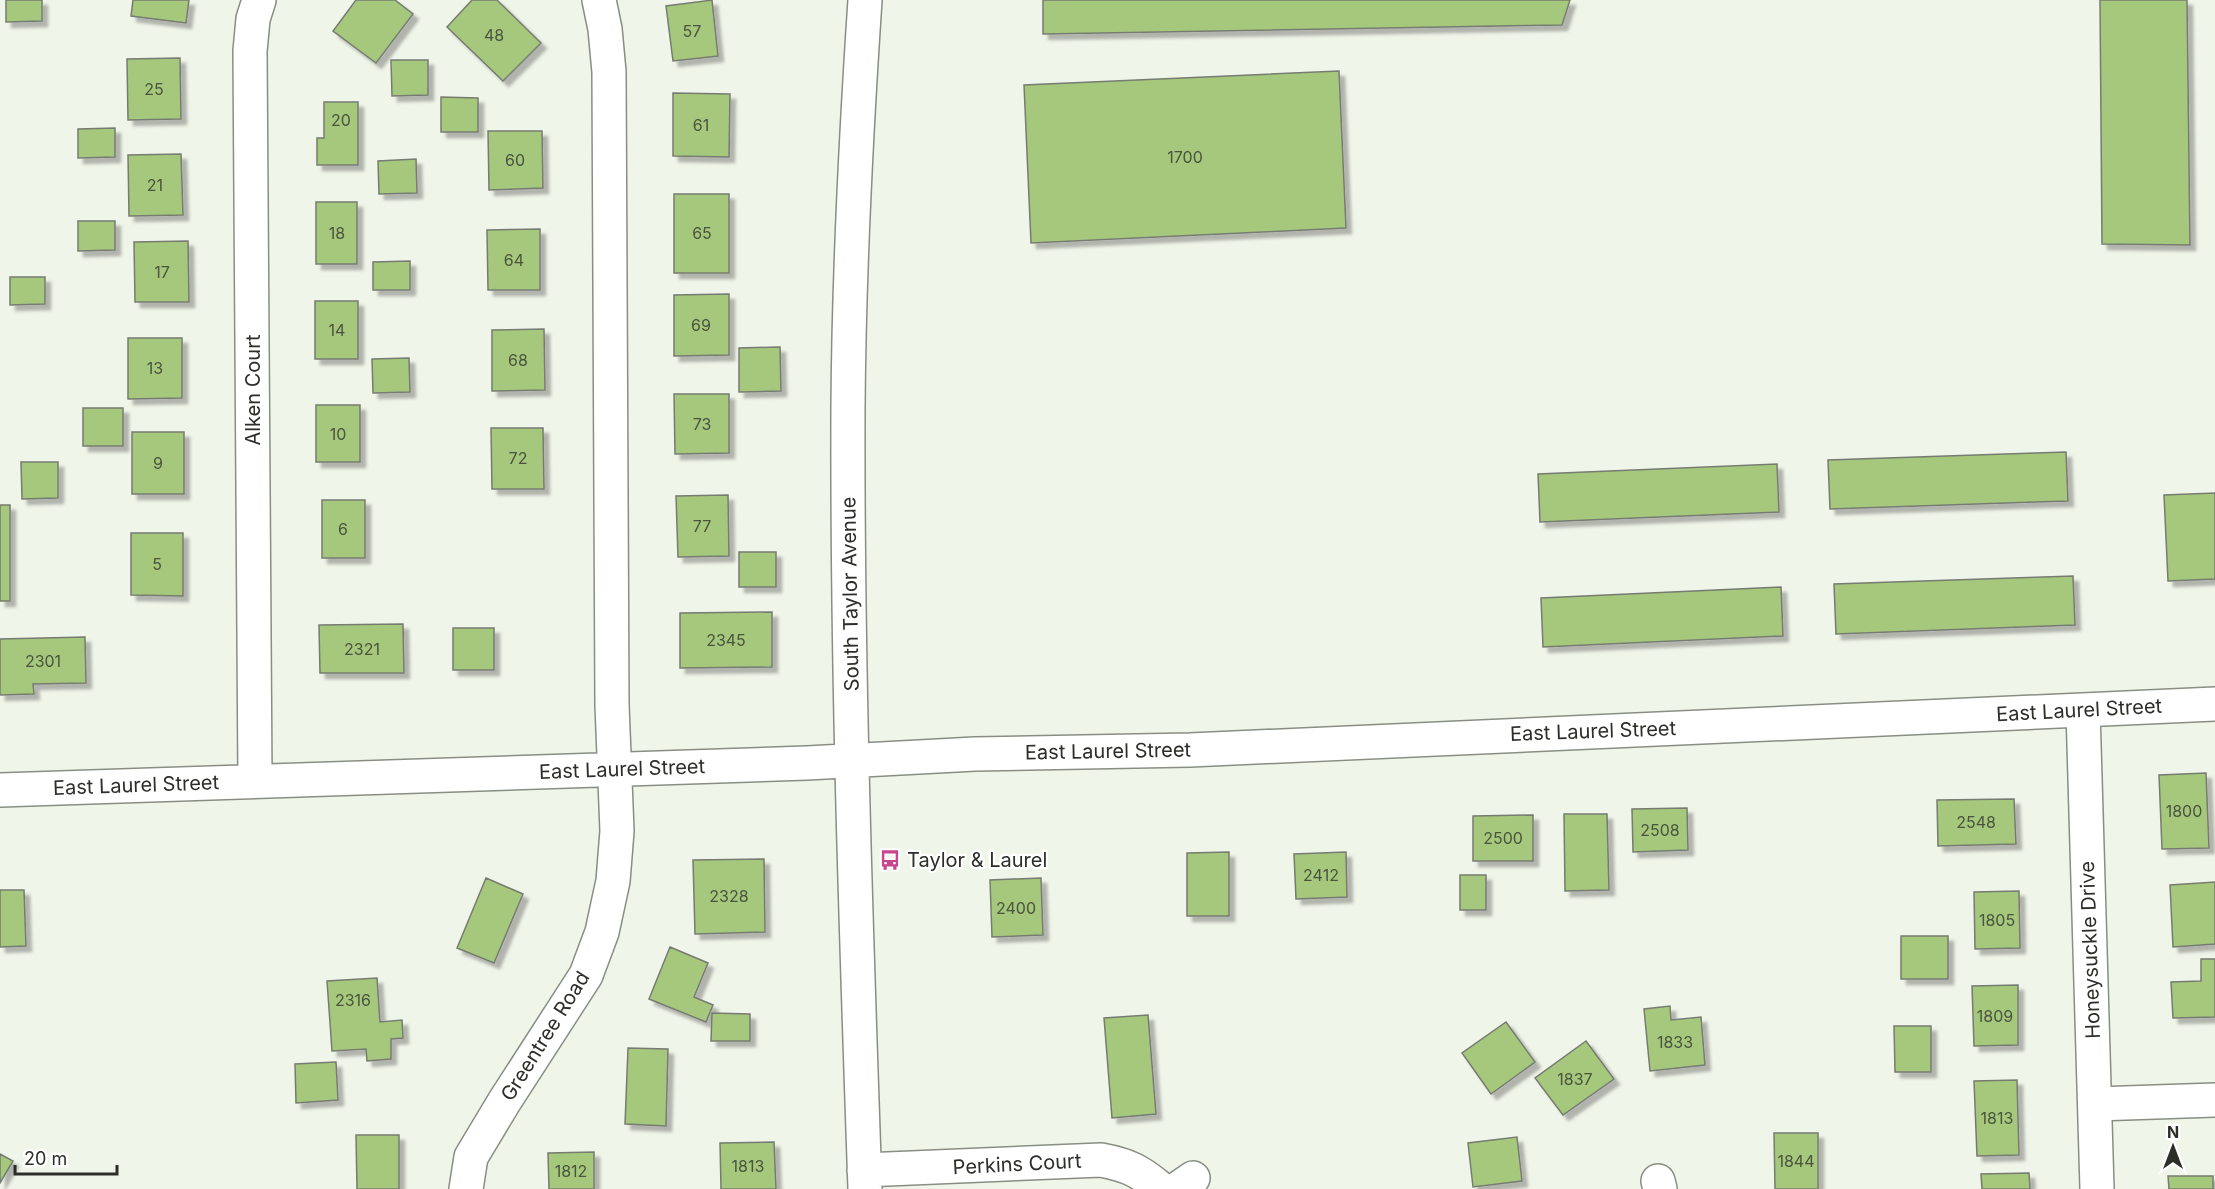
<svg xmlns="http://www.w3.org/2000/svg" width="2215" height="1189" viewBox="0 0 2215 1189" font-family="Inter,sans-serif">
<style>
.building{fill:#a5c87c;stroke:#777c72;stroke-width:1.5;filter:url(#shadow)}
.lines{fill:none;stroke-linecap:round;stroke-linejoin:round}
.minor-casing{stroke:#898e83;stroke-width:36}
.minor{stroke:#fff;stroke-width:33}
.labels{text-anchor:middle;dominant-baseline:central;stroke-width:4.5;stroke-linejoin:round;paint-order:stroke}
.number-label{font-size:16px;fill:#4a543e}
.street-label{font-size:20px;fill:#2c2e29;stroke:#fff}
.poi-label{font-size:20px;fill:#2c2e29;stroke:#fff;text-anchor:start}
</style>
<defs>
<filter id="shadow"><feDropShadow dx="5.5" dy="5.5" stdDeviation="1.5" flood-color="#0004"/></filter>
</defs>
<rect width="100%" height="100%" fill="#f0f5ea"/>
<path class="building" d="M6,0h36v21l-36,1z
M133,0h56l-3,23 -55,-7z
M356,0h39l18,14 -37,49 -43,-32z
M472,0h25l44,43 -38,38 -56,-54z
M712,0l6,56 -45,5 -7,-55z
M1043,0h527l-8,25 -519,9z
M2100,0h87l3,245 -88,-1z
M180,58l1,61 -53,1 -1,-61z
M391,60h37v35l-36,1z
M1339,71l7,157 -315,15 -7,-158z
M673,93l57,1 -1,63 -56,-1z
M441,97l37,1v34h-37z
M324,102h34v63h-41v-27h7z
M115,128v29l-37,1v-29z
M488,131h54l1,57 -54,2z
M181,154l2,61 -54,1 -1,-61z
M416,159l1,34 -38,1 -1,-33z
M674,194h55v79h-55z
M316,202h41v62h-41z
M78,221h37v29l-37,1z
M540,229v61h-52l-1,-60z
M188,241l1,61h-54l-1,-60z
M410,261v29h-37v-28z
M10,277h35v27l-35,1z
M729,294v61l-55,1v-61z
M315,301h43v58h-43z
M544,329l1,61 -53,1v-61z
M128,338h54v60l-54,1z
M780,347l1,44 -42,1v-44z
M409,358l1,34 -37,1 -1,-34z
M674,394h55v59l-54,1z
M316,405h44v57h-44z
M83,408h40v38h-40z
M491,428h52l1,61h-52z
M132,432h52v62h-52z
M2066,452l2,49 -238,8 -2,-49z
M21,462h37v36l-36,1z
M1777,464l2,48 -239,10 -2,-48z
M2215,493v86l-47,2 -4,-86z
M728,495l1,61 -51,1 -2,-61z
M322,500h43v58h-43z
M0,505h10v96h-10z
M131,533h52v63l-52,-1z
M739,552h37v35h-37z
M2073,576l2,49 -239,9 -2,-50z
M1781,587l2,49 -240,11 -2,-49z
M772,612v55l-92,1v-55z
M403,624l1,49h-84l-1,-48z
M453,628h41v42h-41z
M85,637l1,46 -53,1 1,10 -34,1v-56z
M2206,773l3,75 -47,1 -3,-74z
M2014,799l2,45 -78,2 -1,-46z
M1687,808l1,42 -55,2 -1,-43z
M1564,814h43l2,76 -44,1z
M1533,815v46h-60v-45z
M1229,852v64h-42v-63z
M1346,852l1,45 -51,2 -2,-45z
M764,859l1,73 -70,2 -2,-74z
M1460,875h26v35h-26z
M486,878l37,16 -29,69 -37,-15z
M1041,878l2,57 -51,2 -2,-57z
M2215,882v62l-42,3 -3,-62z
M0,890h24l2,56 -26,1z
M2019,891l1,57 -45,1 -1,-57z
M1901,936h47v43h-47z
M670,947l38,16 -14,34 19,8 -7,17 -57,-23z
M2201,959h14v58l-42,1 -2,-36 30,-1z
M377,978l3,44 22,-2 1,18 -12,1v20l-24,2 -1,-12 -34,2 -5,-70z
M2018,985v60l-44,1 -2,-60z
M1670,1006l1,14 30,-3 4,48 -55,6 -6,-62z
M712,1013l38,1v27h-39z
M1148,1015l8,99 -44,4 -8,-100z
M1506,1022l29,40 -44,32 -29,-41z
M1894,1026h37v46h-36z
M1586,1041l28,38 -51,36 -28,-37z
M628,1048l40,1 -2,77 -41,-2z
M336,1062l2,38 -42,3 -1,-39z
M2017,1080l2,75 -42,1 -3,-75z
M1774,1133h44v56h-43z
M356,1135h43v54h-42z
M1517,1137l5,44 -49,6 -5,-44z
M774,1142l2,47h-55l-1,-46z
M594,1152v37h-45l-1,-36z
M0,1154l13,7 -13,22z
M2029,1173l1,16h-48l-1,-15z
M2168,1176h45v13h-44z"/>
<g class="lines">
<g class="minor-casing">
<path id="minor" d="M865,0c-9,135 -16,271 -17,406 -1,261 8,522 17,783
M2083,710l14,479
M255,781l-5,-730 3,-32 6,-19
M0,790l807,-27 168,-9 215,-4 1025,-46
M2096,1104l119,-4
M864,1170l237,-10c27,5 39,11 60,29
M1658,1181l2,8
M466,1189l5,-32 33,-55 82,-127 16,-43 11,-51 4,-50 -5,-126 -3,-633 -4,-43 -6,-29
M1177,1189l16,-11"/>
</g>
<use href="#minor" class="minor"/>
</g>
<defs>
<g id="bus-bare" transform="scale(1.62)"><path d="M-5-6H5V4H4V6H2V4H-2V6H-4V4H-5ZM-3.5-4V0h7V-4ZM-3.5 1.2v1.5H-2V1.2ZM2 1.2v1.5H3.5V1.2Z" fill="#c7458d" stroke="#fff" stroke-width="2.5" paint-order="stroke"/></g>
</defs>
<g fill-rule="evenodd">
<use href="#bus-bare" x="890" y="860"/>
</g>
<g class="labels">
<g class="number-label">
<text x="692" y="31">57</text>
<text x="494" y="35">48</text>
<text x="154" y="89">25</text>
<text x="341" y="120">20</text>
<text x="701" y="125">61</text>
<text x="1185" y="157">1700</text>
<text x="515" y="160">60</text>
<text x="155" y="185">21</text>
<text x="337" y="233">18</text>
<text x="702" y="233">65</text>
<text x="514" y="260">64</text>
<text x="162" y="272">17</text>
<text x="701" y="325">69</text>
<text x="337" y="330">14</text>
<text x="518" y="360">68</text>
<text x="155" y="368">13</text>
<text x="702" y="424">73</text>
<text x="338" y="434">10</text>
<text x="518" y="458">72</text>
<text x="158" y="463">9</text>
<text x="702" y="526">77</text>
<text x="343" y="529">6</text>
<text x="157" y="564">5</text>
<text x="726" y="640">2345</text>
<text x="362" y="649">2321</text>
<text x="43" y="661">2301</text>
<text x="2184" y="811">1800</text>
<text x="1976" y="822">2548</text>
<text x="1660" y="830">2508</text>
<text x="1503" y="838">2500</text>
<text x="1321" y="875">2412</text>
<text x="729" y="896">2328</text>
<text x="1016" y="908">2400</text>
<text x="1997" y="920">1805</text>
<text x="353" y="1000">2316</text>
<text x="1995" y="1016">1809</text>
<text x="1675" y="1042">1833</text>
<text x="1575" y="1079">1837</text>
<text x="1997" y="1118">1813</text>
<text x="1796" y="1161">1844</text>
<text x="748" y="1166">1813</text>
<text x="571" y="1171">1812</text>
</g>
<g class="street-label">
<text transform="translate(253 390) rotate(-90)">Alken Court</text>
<text transform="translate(850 594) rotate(-91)">South Taylor Avenue</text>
<text transform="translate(2079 710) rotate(-3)">East Laurel Street</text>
<text transform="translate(1593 731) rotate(-2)">East Laurel Street</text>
<text transform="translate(1108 751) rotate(-1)">East Laurel Street</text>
<text transform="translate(622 769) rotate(-2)">East Laurel Street</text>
<text transform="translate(136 785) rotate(-2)">East Laurel Street</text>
<text transform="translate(2090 950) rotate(-92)">Honeysuckle Drive</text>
<text transform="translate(545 1036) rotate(-58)">Greentree Road</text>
<text transform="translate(1017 1164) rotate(-3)">Perkins Court</text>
</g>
<g class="poi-label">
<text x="907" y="860">Taylor &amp; Laurel</text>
</g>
</g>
<g transform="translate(2173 1147)" stroke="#ffffff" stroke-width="4.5" paint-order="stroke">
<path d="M0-4.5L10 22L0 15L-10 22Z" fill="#2c2e29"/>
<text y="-9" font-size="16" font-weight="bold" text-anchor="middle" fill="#2c2e29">N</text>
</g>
<path d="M15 1165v9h102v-9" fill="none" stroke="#2c2e29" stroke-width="3"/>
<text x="24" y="1165" font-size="18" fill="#2c2e29" stroke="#ffffff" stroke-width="4.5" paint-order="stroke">20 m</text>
</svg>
